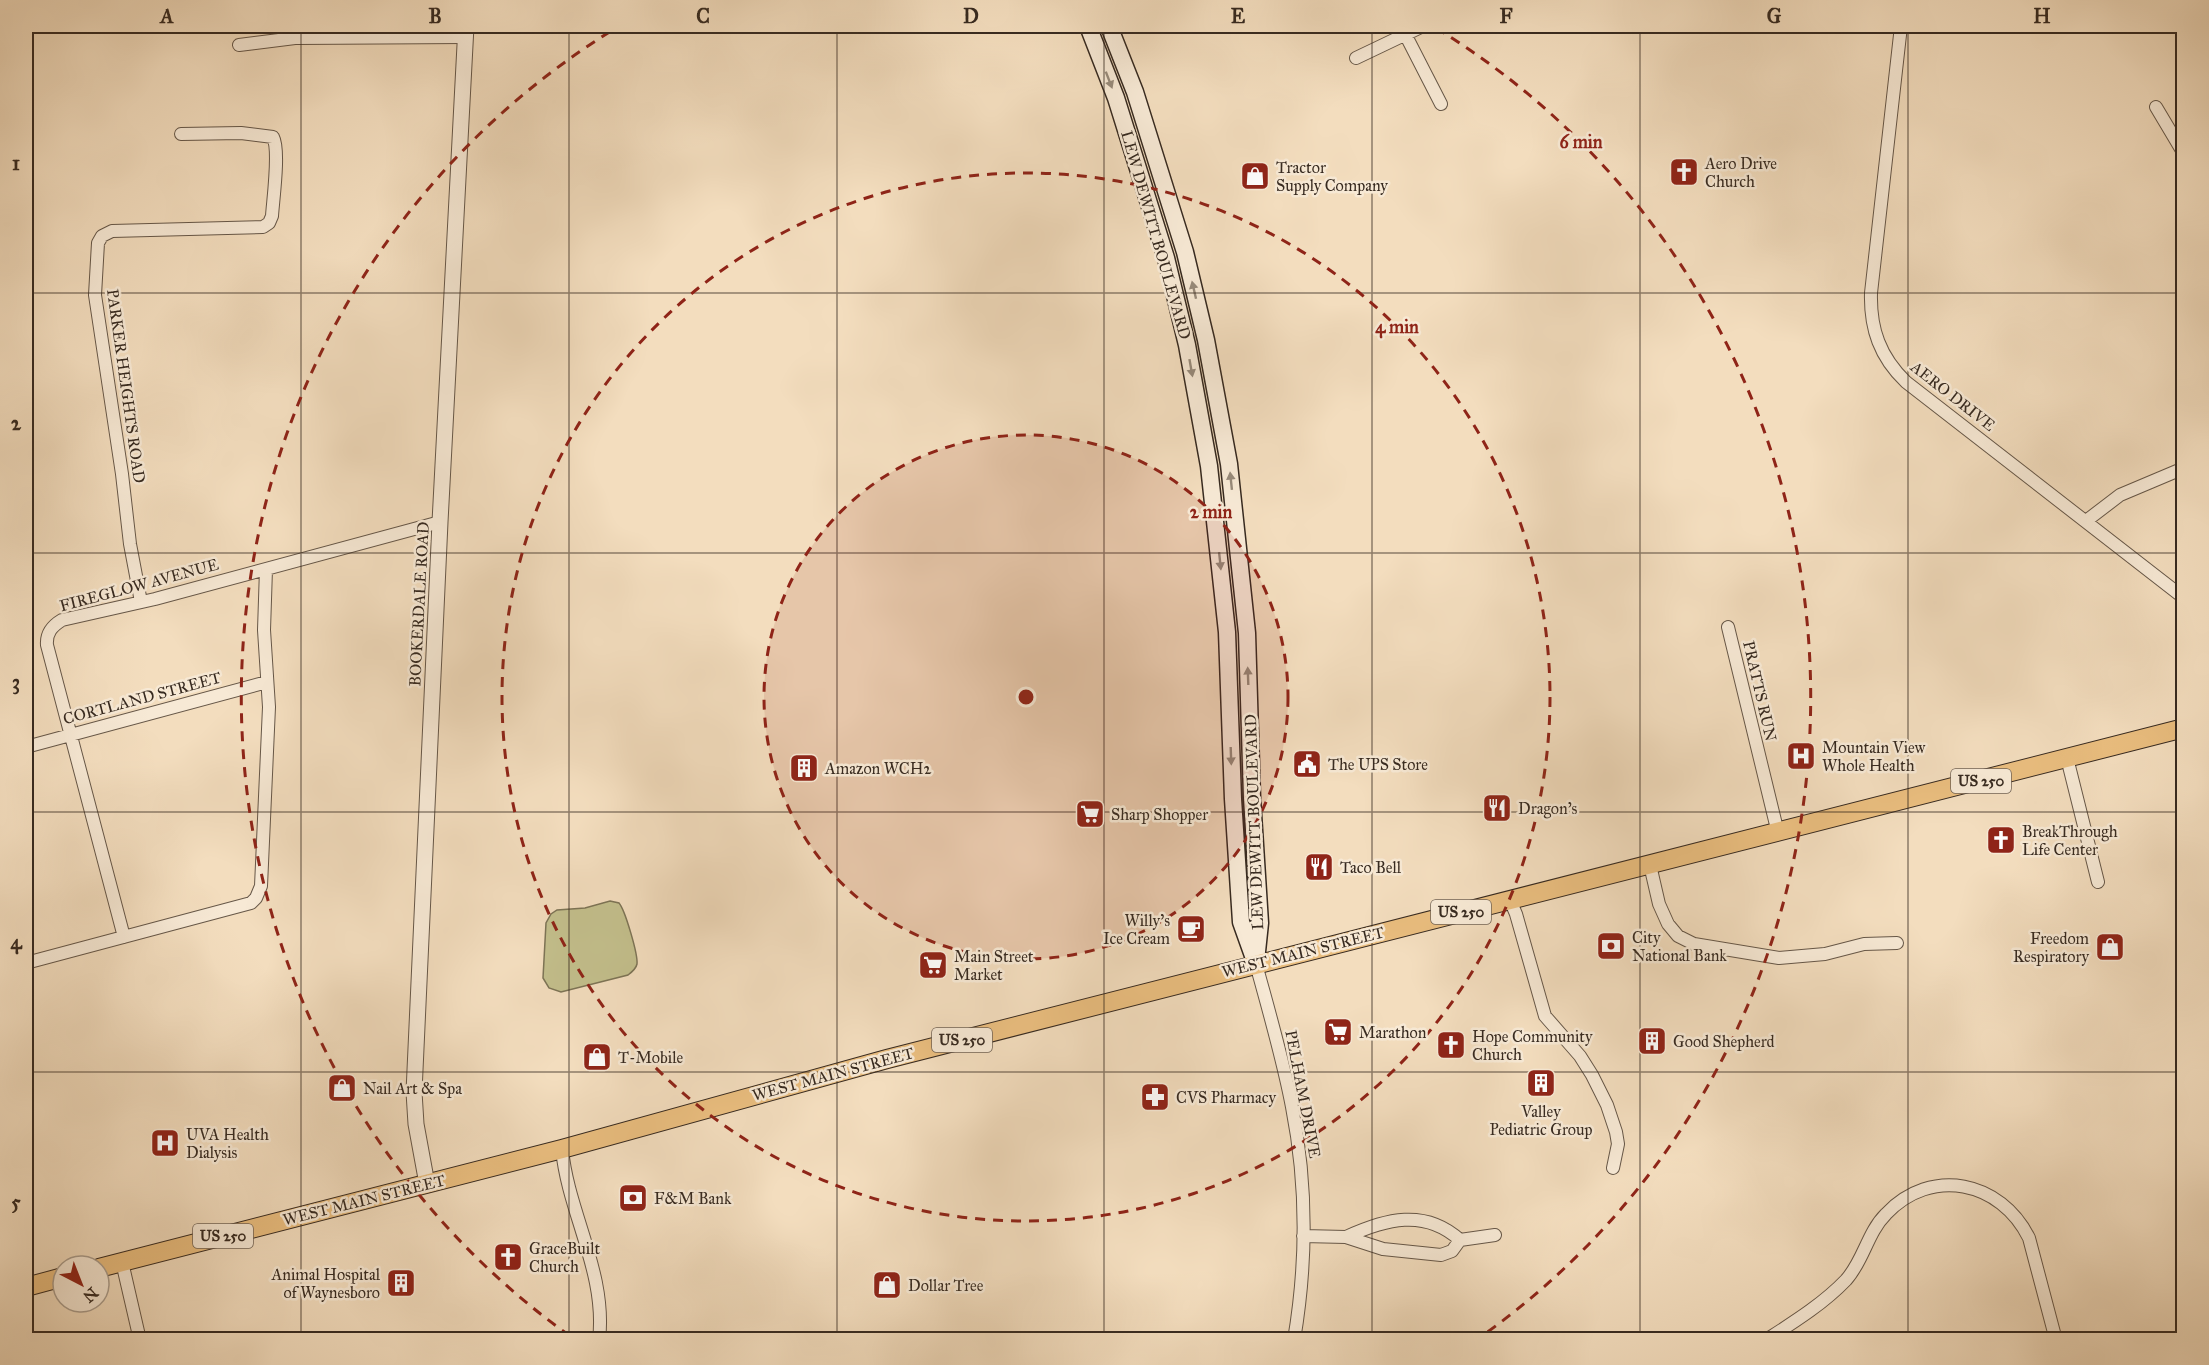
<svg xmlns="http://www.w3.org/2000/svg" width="2209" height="1365" viewBox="0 0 2209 1365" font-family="'IM FELL Great Primer',serif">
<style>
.green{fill:#c3bf8c;stroke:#7d7456;stroke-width:1.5}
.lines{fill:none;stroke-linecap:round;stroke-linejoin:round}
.minor-casing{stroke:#665748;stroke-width:14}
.tertiary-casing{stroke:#665748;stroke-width:17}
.secondary-casing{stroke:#372a20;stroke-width:19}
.primary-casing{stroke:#372a20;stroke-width:20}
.minor{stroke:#f7e9d5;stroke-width:12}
.tertiary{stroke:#f7e9d5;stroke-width:15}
.secondary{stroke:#f7e9d5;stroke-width:16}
.primary{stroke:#eabe7f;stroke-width:18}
.oneway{fill:#978a7a}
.grid{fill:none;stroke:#372a20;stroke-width:1.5;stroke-opacity:0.55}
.ring{fill:none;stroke:#8f2418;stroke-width:3;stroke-dasharray:10 8}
.labels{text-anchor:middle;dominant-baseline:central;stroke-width:5;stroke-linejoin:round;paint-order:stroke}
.shield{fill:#f7e9d5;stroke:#716356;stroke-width:1.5}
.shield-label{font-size:15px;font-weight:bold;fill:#372a20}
.poi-label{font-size:16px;fill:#372a20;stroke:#f7e9d5;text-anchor:start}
.street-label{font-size:16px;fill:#372a20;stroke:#f7e9d5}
.centre{fill:#8f2418;stroke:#f7e9d5;stroke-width:3}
.ring-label{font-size:18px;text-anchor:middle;font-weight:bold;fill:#8f2418;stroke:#f7e9d5;stroke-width:5;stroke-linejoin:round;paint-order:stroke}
.neatline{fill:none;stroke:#372a20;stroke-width:2}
.grid-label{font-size:20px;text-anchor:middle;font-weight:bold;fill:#372a20}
</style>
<rect width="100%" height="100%" fill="#f3ddbe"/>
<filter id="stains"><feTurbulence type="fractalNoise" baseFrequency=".00333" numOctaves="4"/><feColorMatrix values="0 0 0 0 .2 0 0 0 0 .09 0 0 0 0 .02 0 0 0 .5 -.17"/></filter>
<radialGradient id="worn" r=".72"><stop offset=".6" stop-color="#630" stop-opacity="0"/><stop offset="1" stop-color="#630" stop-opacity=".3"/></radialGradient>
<path class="green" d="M610,901l9,2c6,7 19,51 18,61 -1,5 -5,8 -9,11l-67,17 -12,-4 -6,-10 3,-55 5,-9 6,-4 28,-2z"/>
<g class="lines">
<g class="minor-casing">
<path id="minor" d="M1401,26l40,78
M1901,26l-30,267c-1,36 9,64 35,89l278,216
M239,45l56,-7 171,-1
M1356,58l67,-32
M2156,107l28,47
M2086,521l34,-26 64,-27
M141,602l-11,-58 -8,-70 -27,-179 3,-52 4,-7 10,-5 151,-4 6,-4 3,-7c1,-16 8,-66 1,-79l-32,-4 -60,1
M1728,627l50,206
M26,747l241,-65
M2067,758l31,124
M1650,865l9,39 9,20 10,12 16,8 85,14 46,-4 39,-10 33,-1
M1510,900l6,14 29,102 35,40 12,19 15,30 9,27 2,12 -5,24
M124,937l-77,-292c-1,-12 5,-19 15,-25l93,-21 285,-77
M26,963l225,-60 5,-5 5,-12 8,-179 -5,-77 2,-61
M1256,964c13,48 27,95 36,143 15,76 15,156 2,233
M562,1149c6,64 45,124 37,191
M1303,1236l43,1
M1460,1240l-8,11 -11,4 -58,-6 -37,-12c39,-18 79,-29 114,3l35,-5
M122,1262l18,78
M1766,1340c28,-18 57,-36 80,-60 18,-20 21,-47 40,-66 45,-48 115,-33 143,24l27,102"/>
</g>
<g class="tertiary-casing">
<path id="tertiary" d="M427,1184l-11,-60 -2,-32 26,-570 26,-496"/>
</g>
<g class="secondary-casing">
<path id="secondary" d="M1088,26l28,72 50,160 21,87 22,121 18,166 6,167 8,123 15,42
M1109,26l26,66 50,160 21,88 23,124 18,169 5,165 8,125 -4,38"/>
</g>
<g class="primary-casing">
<path id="primary" d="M99,1268l463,-119 325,-90 1297,-331
M26,1287l37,-10"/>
</g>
<use href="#minor" class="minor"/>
<use href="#tertiary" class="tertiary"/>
<use href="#secondary" class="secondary"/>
<use href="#primary" class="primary"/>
</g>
<defs><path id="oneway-solid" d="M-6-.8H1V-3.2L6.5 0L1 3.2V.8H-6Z" transform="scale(1.5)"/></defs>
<g class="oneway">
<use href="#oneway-solid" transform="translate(1109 80) rotate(69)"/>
<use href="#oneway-solid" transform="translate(1194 290) rotate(-103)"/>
<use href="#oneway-solid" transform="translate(1191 368) rotate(80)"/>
<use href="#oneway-solid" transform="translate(1231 481) rotate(-96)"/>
<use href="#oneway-solid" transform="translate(1220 561) rotate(84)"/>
<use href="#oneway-solid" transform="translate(1248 676) rotate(-92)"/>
<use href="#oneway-solid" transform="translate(1231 756) rotate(88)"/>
</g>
<path class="grid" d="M301,26v1314M569,26v1314M837,26v1314M1104,26v1314M1372,26v1314M1640,26v1314M1908,26v1314M26,293h2158M26,553h2158M26,812h2158M26,1072h2158"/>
<circle cx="1026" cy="697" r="262" fill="#8f2418" fill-opacity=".12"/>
<g class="ring">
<circle cx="1026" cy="697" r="262"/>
<circle cx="1026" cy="697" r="524"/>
<path d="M570 1336A785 785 0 0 1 616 28M1436 28A785 785 0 0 1 1482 1336"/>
</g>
<defs>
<g id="church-square" transform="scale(1.5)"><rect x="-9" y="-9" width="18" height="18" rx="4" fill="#8f2418" stroke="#f7e9d5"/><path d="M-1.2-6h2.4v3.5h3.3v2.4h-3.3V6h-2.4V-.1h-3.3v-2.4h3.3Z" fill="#fff"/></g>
<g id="shop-square" transform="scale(1.5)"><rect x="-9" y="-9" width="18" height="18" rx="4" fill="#8f2418" stroke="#f7e9d5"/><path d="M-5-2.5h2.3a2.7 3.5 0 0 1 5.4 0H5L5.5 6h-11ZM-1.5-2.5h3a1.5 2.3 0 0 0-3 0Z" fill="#fff"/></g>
<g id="hospital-square" transform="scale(1.5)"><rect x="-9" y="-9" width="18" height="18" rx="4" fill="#8f2418" stroke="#f7e9d5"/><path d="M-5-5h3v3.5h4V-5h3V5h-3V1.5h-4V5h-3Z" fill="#fff"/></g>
<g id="civic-square" transform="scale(1.5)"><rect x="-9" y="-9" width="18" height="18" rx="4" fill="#8f2418" stroke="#f7e9d5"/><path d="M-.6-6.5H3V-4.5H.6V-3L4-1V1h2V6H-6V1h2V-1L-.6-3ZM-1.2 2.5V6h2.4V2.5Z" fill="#fff"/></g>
<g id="building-square" transform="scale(1.5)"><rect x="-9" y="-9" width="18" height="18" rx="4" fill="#8f2418" stroke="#f7e9d5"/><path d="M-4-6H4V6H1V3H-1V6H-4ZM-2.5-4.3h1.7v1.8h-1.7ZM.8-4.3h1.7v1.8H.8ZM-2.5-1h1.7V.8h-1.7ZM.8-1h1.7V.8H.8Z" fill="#fff"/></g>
<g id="restaurant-square" transform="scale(1.5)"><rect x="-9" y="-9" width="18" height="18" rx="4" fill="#8f2418" stroke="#f7e9d5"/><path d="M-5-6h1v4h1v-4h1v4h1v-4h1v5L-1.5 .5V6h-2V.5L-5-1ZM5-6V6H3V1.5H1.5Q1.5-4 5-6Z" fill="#fff"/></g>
<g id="supermarket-square" transform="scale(1.5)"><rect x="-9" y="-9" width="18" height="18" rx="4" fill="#8f2418" stroke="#f7e9d5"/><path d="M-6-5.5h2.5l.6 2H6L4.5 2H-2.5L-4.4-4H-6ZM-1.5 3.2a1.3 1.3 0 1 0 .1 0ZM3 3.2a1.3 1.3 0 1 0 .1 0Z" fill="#fff"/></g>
<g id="cafe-square" transform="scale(1.5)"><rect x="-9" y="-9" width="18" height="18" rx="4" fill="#8f2418" stroke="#f7e9d5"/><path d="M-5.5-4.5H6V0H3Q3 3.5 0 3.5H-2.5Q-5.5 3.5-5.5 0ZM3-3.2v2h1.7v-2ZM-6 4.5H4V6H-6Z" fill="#fff"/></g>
<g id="bank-square" transform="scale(1.5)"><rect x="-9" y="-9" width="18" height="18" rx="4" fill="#8f2418" stroke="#f7e9d5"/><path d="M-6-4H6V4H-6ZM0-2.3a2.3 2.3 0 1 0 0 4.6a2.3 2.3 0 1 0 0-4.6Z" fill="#fff"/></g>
<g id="pharmacy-square" transform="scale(1.5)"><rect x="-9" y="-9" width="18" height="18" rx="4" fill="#8f2418" stroke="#f7e9d5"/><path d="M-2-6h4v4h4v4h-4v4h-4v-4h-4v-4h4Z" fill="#fff"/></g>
</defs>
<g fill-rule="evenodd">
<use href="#church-square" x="1684" y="172"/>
<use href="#shop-square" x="1255" y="176"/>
<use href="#hospital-square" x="1801" y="756"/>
<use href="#civic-square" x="1307" y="764"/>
<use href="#building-square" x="804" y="768"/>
<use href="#restaurant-square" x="1497" y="808"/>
<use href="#supermarket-square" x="1090" y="814"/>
<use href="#church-square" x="2001" y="840"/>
<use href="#restaurant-square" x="1319" y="867"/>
<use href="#cafe-square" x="1191" y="929"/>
<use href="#bank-square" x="1611" y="946"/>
<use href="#shop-square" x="2110" y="947"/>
<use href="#supermarket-square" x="933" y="965"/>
<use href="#supermarket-square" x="1338" y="1032"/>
<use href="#building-square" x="1652" y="1041"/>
<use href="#church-square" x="1451" y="1045"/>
<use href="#shop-square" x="597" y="1057"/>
<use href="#building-square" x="1541" y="1083"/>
<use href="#shop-square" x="342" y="1088"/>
<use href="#pharmacy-square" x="1155" y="1097"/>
<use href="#hospital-square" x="165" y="1143"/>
<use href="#bank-square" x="633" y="1198"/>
<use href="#church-square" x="508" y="1257"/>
<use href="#building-square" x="401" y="1283"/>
<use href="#shop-square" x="887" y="1285"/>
</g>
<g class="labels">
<g class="shield">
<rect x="1951" y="769" width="60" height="24" rx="4.5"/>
<rect x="1431" y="900" width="60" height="24" rx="4.5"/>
<rect x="932" y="1028" width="60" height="24" rx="4.5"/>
<rect x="193" y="1224" width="60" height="24" rx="4.5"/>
</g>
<g class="shield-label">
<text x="1981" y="781">US 250</text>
<text x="1461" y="912">US 250</text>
<text x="962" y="1040">US 250</text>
<text x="223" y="1236">US 250</text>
</g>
<g class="poi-label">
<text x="1705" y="163">Aero Drive<tspan x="1705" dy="18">Church</tspan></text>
<text x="1276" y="167">Tractor<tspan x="1276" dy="18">Supply Company</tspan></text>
<text x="1822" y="747">Mountain View<tspan x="1822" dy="18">Whole Health</tspan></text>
<text x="1328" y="764">The UPS Store</text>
<text x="825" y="768">Amazon WCH2</text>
<text x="1518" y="808">Dragon's</text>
<text x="1111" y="814">Sharp Shopper</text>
<text x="2022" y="831">BreakThrough<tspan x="2022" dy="18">Life Center</tspan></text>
<text x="1340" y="867">Taco Bell</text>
<text x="1170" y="920" text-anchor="end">Willy's<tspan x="1170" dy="18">Ice Cream</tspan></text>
<text x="1632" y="937">City<tspan x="1632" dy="18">National Bank</tspan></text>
<text x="2089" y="938" text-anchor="end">Freedom<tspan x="2089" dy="18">Respiratory</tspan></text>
<text x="954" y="956">Main Street<tspan x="954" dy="18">Market</tspan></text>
<text x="1359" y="1032">Marathon</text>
<text x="1472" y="1036">Hope Community<tspan x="1472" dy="18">Church</tspan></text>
<text x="1673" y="1041">Good Shepherd</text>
<text x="618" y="1057">T-Mobile</text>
<text x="363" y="1088">Nail Art &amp; Spa</text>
<text x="1176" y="1097">CVS Pharmacy</text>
<text x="1541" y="1111" text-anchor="middle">Valley<tspan x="1541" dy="18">Pediatric Group</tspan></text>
<text x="186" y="1134">UVA Health<tspan x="186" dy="18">Dialysis</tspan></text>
<text x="654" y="1198">F&amp;M Bank</text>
<text x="529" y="1248">GraceBuilt<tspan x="529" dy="18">Church</tspan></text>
<text x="380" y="1274" text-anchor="end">Animal Hospital<tspan x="380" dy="18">of Waynesboro</tspan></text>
<text x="908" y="1285">Dollar Tree</text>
</g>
<g class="street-label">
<text transform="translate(1156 235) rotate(74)">LEW DEWITT BOULEVARD</text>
<text transform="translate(126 386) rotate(82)">PARKER HEIGHTS ROAD</text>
<text transform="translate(1953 396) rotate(38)">AERO DRIVE</text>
<text transform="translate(139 585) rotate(-15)">FIREGLOW AVENUE</text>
<text transform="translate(419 604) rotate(-87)">BOOKERDALE ROAD</text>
<text transform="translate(1760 691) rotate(77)">PRATTS RUN</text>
<text transform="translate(142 698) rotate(-15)">CORTLAND STREET</text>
<text transform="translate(1254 822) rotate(-92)">LEW DEWITT BOULEVARD</text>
<text transform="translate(1303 952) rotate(-14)">WEST MAIN STREET</text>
<text transform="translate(833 1074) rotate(-15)">WEST MAIN STREET</text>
<text transform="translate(1303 1094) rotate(79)">PELHAM DRIVE</text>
<text transform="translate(364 1200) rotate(-14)">WEST MAIN STREET</text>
</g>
</g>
<circle cx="1026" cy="697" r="9" class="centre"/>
<g class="ring-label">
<text x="1581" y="148">6 min</text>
<text x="1397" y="333">4 min</text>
<text x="1211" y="518">2 min</text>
</g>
<rect width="2209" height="1365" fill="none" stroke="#f3ddbe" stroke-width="66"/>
<g transform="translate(81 1284) rotate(138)"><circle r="28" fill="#f7e9d5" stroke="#aa9d8d" stroke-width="1.5"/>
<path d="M0-4.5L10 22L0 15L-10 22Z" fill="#8f2418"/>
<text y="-9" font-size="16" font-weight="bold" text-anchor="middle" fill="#372a20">N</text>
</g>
<rect x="33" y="33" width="2143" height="1299" class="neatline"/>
<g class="grid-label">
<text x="167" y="23">A</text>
<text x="435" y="23">B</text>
<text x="703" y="23">C</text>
<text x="971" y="23">D</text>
<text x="1238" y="23">E</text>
<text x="1506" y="23">F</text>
<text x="1774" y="23">G</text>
<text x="2042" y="23">H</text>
<text x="16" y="170">1</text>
<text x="16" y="430">2</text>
<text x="16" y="689">3</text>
<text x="16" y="949">4</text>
<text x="16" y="1209">5</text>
</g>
<rect width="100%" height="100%" filter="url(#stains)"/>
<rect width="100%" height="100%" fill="url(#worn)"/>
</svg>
